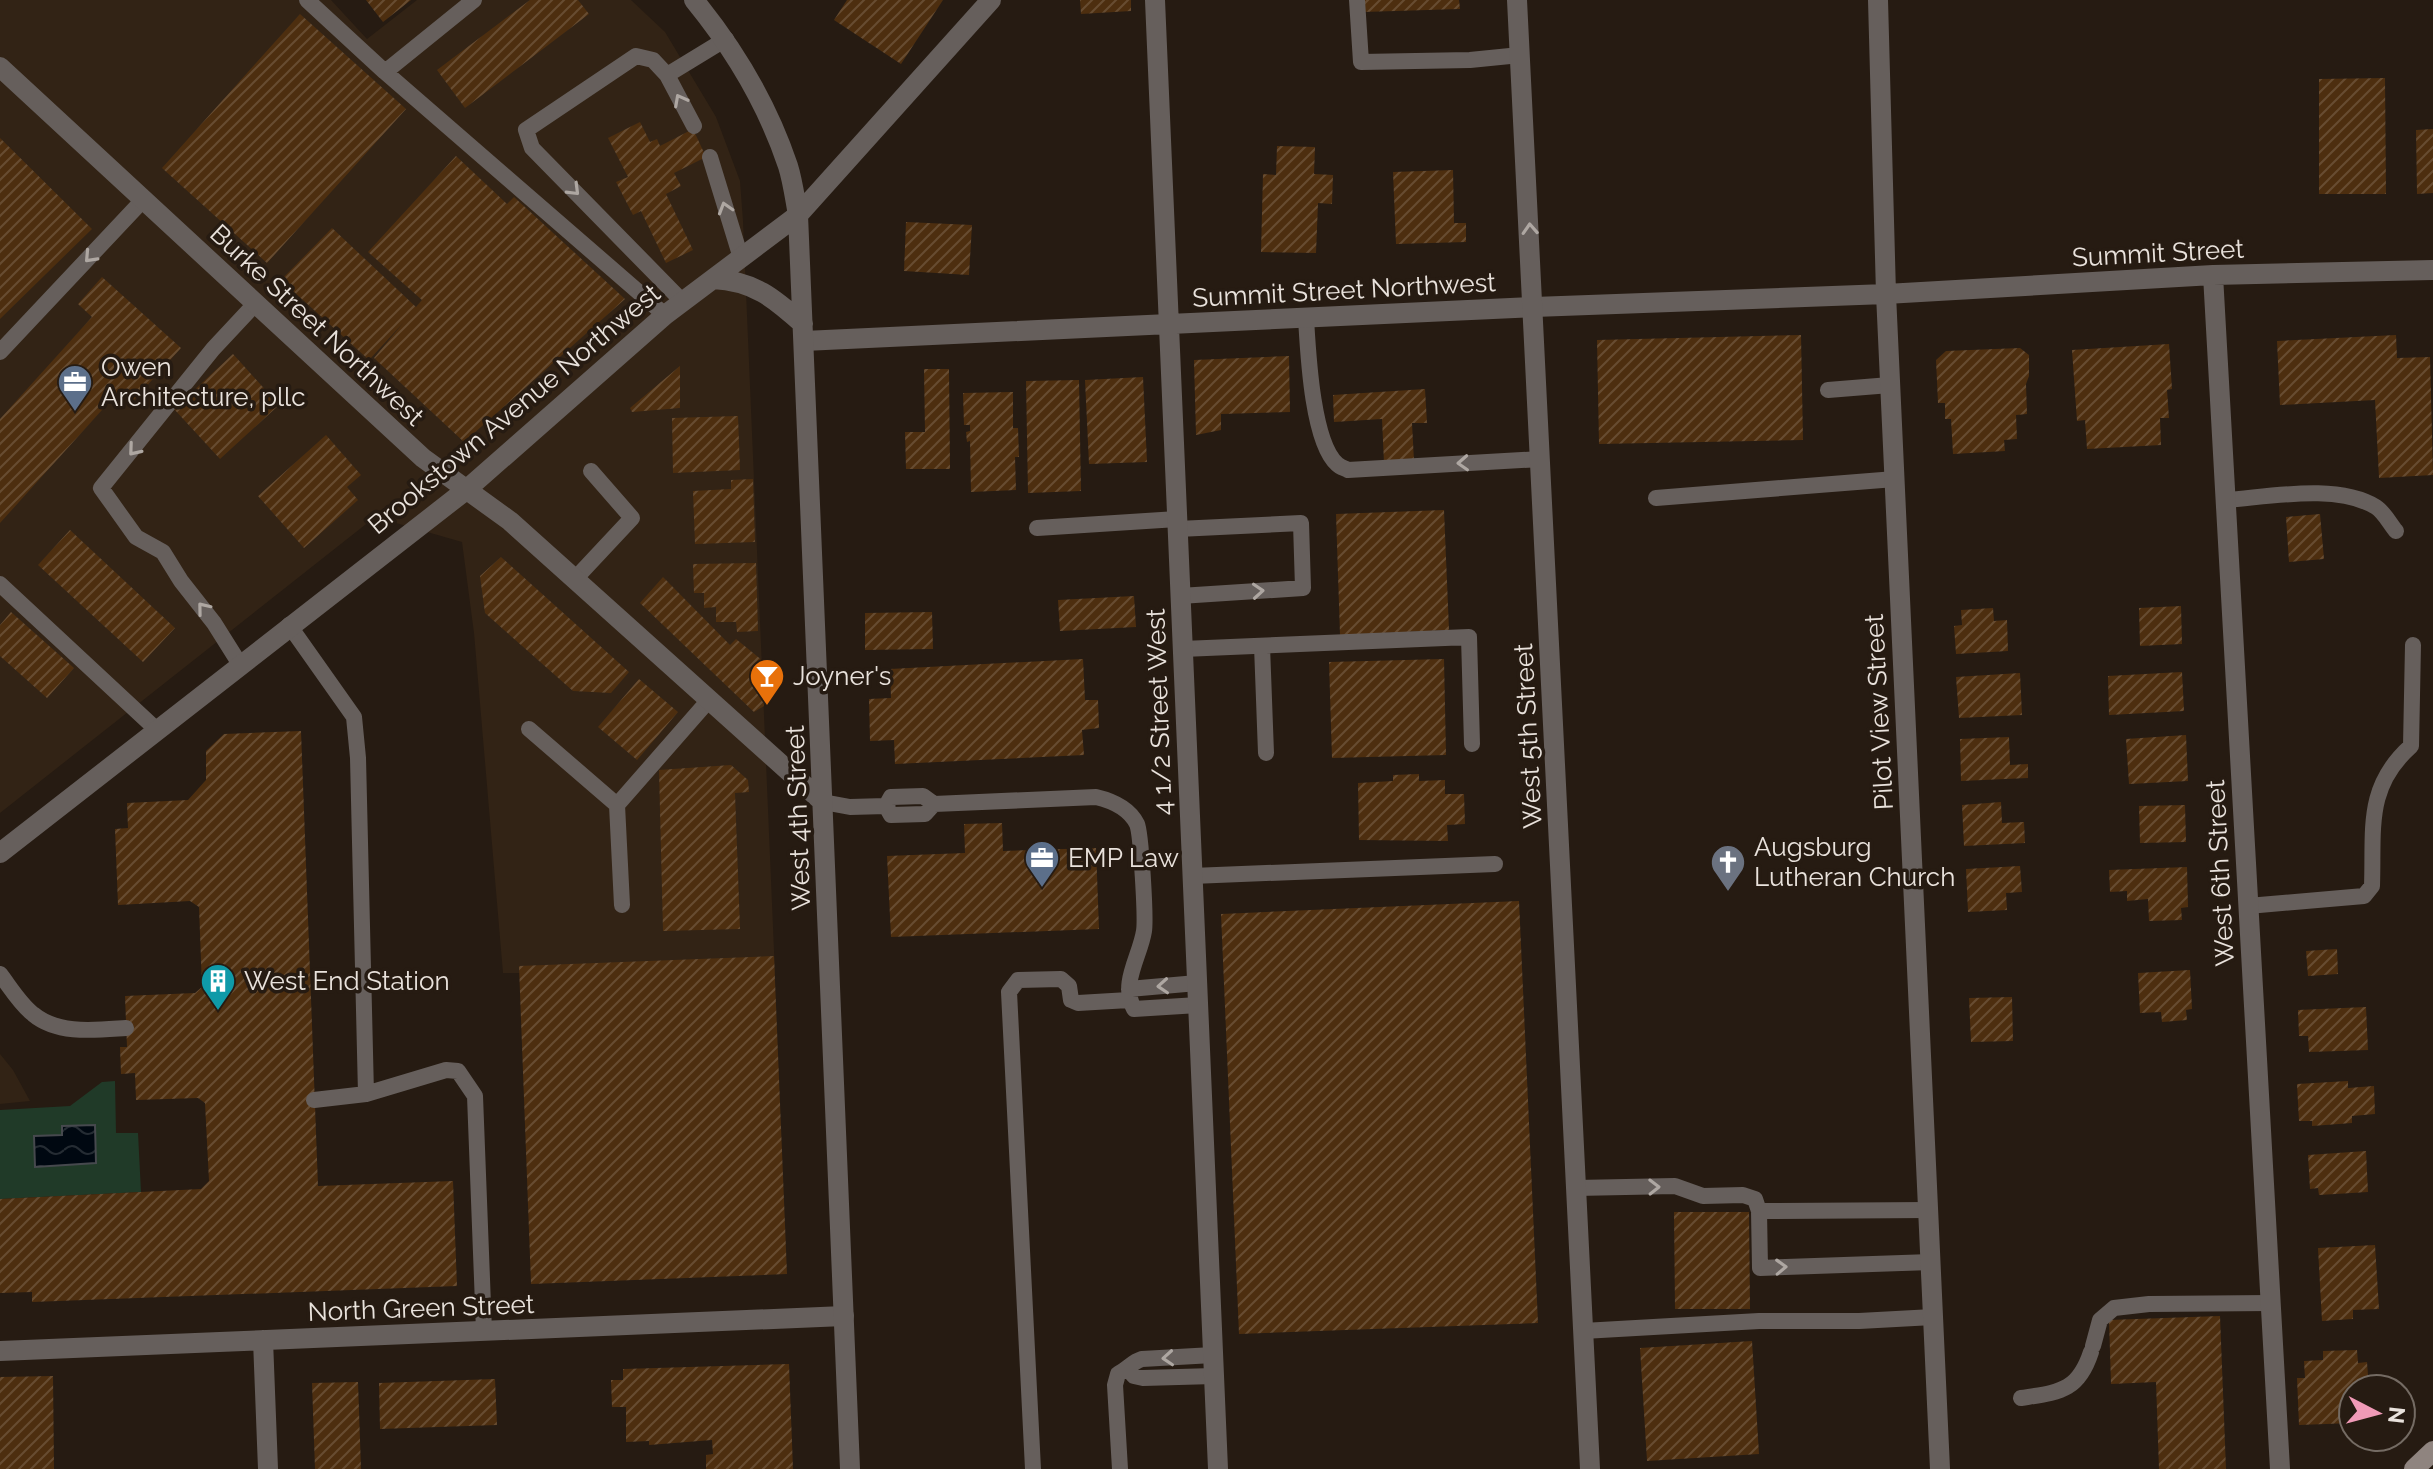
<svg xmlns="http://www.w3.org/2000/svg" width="2433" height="1469" viewBox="0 0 2433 1469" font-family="Raleway,sans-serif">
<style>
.built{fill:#322315}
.park{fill:#203a28}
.water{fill:url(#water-waves);stroke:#46494e;stroke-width:2}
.building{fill:url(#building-hatch)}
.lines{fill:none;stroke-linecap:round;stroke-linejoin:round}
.service{stroke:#665f5c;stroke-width:16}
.minor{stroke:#665f5c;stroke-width:20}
.tertiary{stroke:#665f5c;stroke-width:20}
.secondary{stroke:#8f847f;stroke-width:20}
.oneway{stroke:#aea7a2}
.labels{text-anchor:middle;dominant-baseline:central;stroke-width:7;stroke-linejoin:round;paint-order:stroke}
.street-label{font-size:26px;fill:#e9e2dc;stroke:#261b12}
.poi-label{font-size:26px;fill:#e9e2dc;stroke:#261b12;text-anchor:start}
</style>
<defs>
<pattern id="water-waves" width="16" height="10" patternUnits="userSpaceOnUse" patternTransform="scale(2)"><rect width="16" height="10" fill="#000811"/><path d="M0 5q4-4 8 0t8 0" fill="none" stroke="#252c33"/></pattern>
<pattern id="building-hatch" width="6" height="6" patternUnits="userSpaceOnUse" patternTransform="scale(2)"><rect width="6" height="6" fill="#4d2e0f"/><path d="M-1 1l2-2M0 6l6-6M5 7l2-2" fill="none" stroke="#674c31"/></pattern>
</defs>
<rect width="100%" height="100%" fill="#261b12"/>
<path class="built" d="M0,0h331l36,39 50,-39h214l34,32 51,85 24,64 3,40 32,753 -272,-1 -29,-340 -12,-91 -87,-25 -375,296z
M0,1054l13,16 17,31 -30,3z"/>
<path class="park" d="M115,1081l1,52h22l3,59 -141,7v-89l70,-4 32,-24z"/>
<path class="water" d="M95,1125l1,38 -61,4 -1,-31 28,-1v-9z"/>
<path class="building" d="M366,0h45l-28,22z
M530,0h48l11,14 -124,94 -28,-38z
M847,0h96l-42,64 -67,-44z
M1080,0h51v11l-50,3z
M1362,0h97l1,9 -97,3z
M300,14l106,95 -139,154 -105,-95z
M2385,78l1,116h-67v-115z
M640,122l10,20 7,-3 3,7 33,-17 13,28 -32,16 7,13 -15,8 27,56 -27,13 -25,-52 -8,4 -17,-33 12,-5 -20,-39z
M2433,129v64l-16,1 -1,-64z
M0,138l92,91 -92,90z
M1277,146l38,1 -1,27 19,1 -1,29 -14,-1 -2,50 -55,-1 2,-78 13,1z
M456,156l51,48 7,-7 111,102 -161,143 -90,-84 30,-36 -35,38 -88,-80 51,-52 84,79 6,-7 -54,-48z
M1453,170l1,53h12v19l-70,2 -3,-72z
M906,222l66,3 -3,50 -65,-4z
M102,277l79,71 -48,53 -13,-11 -120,133v-104l92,-102 -14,-13z
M1801,335l2,105 -204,4 -2,-104z
M2396,335l1,23 33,-1 3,118 -54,3 -4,-78 -95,5 -3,-64z
M2169,344l3,45 -5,1 2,28h-9l1,27 -74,4 -2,-29 -8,1 -5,-71z
M2020,348l9,7v21l-3,8 1,30 -11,1 1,24 -13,1 1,11 -52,3 -2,-35h-6v-16h-7l-2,-43 10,-9z
M233,354l46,51 -59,54 -46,-50z
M1289,356l1,56 -69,2v16l-25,5 -2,-75z
M680,366v42l-48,4 -2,-4z
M924,369h25l1,100h-44l-1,-37h20z
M1143,377l4,85 -58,2 -4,-84z
M1079,380l2,111 -53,2 -2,-112z
M1425,389l2,34h-15l2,38 -30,2 -2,-44 -48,3 -1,-27z
M1013,392v36h5l1,29h-4l1,33 -45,2 -1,-51 -3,1 -1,-10 4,-1v-6h-6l-1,-32z
M738,416l2,54 -67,3 -1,-55z
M326,435l35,40 -14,12 11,13 -54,48 -46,-52z
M753,479l2,63 -60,2 -2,-53 38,-2v-9z
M1444,510l5,120 -109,5 -4,-121z
M2320,514l4,45 -35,3 -3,-45z
M70,530l105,98 -32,34 -105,-97z
M501,557l128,115 -18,21 -38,-2 -88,-78 -5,-37z
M756,563l2,68 -21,1 -1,-10h-20v-15l-12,1v-15h-10l-1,-29z
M663,577l67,68 6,-6 27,22 1,45 -10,6 -114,-109z
M1134,596l2,31 -76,4 -2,-31z
M2181,606l1,38 -42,2 -1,-38z
M1993,608l1,13 13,-1 1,31 -52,3 -2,-28 8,-1 -1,-15z
M11,612l63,56 -27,30 -47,-42v-31z
M932,612l1,37 -68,1v-37z
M1083,659l2,41h13l1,28 -17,2 2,25 -189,9 -1,-24 -24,1 -1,-42 22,-1 -1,-29z
M1444,659l2,96 -114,3 -3,-96z
M2182,672l2,39 -75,4 -1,-39z
M2020,673l2,42 -63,3 -3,-41z
M639,679l39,33 -41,48 -39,-33z
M301,731l17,455 135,-5 4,105 -425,16v-10l-32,1v-94l201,-10 8,-8 -4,-78 -7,-5 -62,2 -1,-27 -14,1 -1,-27h7l-2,-51 70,-3 7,-6 -3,-80 -9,-6 -72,4 -3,-76 13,-1 -1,-25 61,-3 18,-20v-29l18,-17z
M2186,735l2,46 -59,3 -3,-45z
M2009,737l1,28 18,-1v14l-67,3 -1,-42z
M731,765l17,15 1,12 -14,1 5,136 -77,2 -4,-161z
M1419,774v7l26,-1v14h19l1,30 -18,1 1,16 -89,-1 -1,-57 35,-2v-6z
M2001,802l1,21 22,-1 1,21 -61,3 -2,-41z
M2185,805l1,37 -46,1 -1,-37z
M1002,823l1,28 93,-3 3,81 -208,8 -4,-81 78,-3 -1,-29z
M2020,866l2,26 -16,1 1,17 -39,2 -2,-43z
M2187,867l1,40 -7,1 1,12 -33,1 -1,-22 -21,2v-10l-17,1 -1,-22z
M1519,901l19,422 -299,11 -18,-420z
M2337,949l1,25 -30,2 -2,-25z
M774,956l13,318 -256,10 -12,-318z
M2190,970l2,39 -6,1 1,10 -25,2 -1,-10 -21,1 -2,-40z
M2012,997l1,44 -42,1 -2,-44z
M2366,1007l2,43 -59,2 -1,-16h-9l-1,-26z
M2348,1081v7l26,-2 1,28 -23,2v7l-40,3v-5h-13l-2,-37z
M2366,1151l2,41 -49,3 -1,-7 -8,1 -2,-34z
M1674,1212h75l1,97h-75z
M2375,1245l4,64 -26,1v9l-31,2 -4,-73z
M2220,1316l6,153h-67l-3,-87 -45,2 -2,-64z
M1752,1341l7,113 -112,7 -7,-113z
M2357,1350l1,13 9,-1 2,27h-16v34l-54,2 -2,-47h8l-1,-17 19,-1v-9z
M789,1364l4,105h-87v-14l7,-1 -1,-14 -63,5v-4l-23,1v-35h-14l-1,-27h12v-11z
M53,1376l1,93h-54v-92z
M495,1379l2,46 -117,4 -1,-46z
M358,1382l3,87h-46l-3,-86z"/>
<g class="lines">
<path class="service" d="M307,0l78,72 280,243
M1357,0l4,62 109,-2 50,-5
M385,72l89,-72
M667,75l27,51
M710,157l31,101
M683,302l-151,-154 -6,-18 110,-74 17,4 14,15 59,-36
M1306,318c2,33 6,124 31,146 3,3 7,4 11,6l193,-11
M0,352l143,-152
M1828,390l62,-5
M1656,498l239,-19
M2226,500c43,-3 111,-17 150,7 8,5 14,17 20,24
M1037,528l140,-9
M1178,529l123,-6 2,65 -123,8
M574,580l58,-62 -41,-47
M0,584l158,147
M289,625l65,92 4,41 8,336
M1262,646l4,107
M1183,649l286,-12 3,107
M241,666l-27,-43 -33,-42 -18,-29 -27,-15 -35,-49 112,-139 42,-45
M529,729l88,76
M823,802l27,5 36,-1 5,-9 32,-1 11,8 -9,10 -34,1 -5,-9
M934,804l162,-7c17,4 33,11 41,27 4,9 9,94 7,107 -4,26 -24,52 -10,78l64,-4
M1192,876l303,-12
M622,905l-5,-100 92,-105
M2248,906l116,-10 8,-10c2,-57 -7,-99 39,-140l2,-101
M0,974c10,13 20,30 33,40 25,21 63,16 93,14
M1129,989l68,-6
M314,1100l52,-6 80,-24 12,1 17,25 9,235
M1576,1188l99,-2 28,10 40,-1 12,4 4,12 169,-1
M1759,1211l1,57 171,-6
M1583,1331l176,-10h100l74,-4
M2093,1346l7,-26 14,-12 35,-4 121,-1
M1128,1369l6,7 9,2 71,-2
M2021,1398c38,-6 57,-6 70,-46
M1033,1469l-24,-477 9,-12 43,-1 8,7 2,14 7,3 51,-3
M1120,1469l-5,-84 3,-11c10,-5 14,-12 24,-15l71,-4"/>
<path class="minor" d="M1155,0l63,1469
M1878,0l8,294 54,1175
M2213,275l67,1194
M804,341l730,-34 352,-13 327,-19 220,-5
M263,1340l5,129
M0,1351l844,-35"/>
<path class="tertiary" d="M694,0c40,49 74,106 94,166 5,16 7,33 10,49l52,1254
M1517,0l73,1469
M0,67l423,391 87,63 313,281
M713,279c41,2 61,19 90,45
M0,853l466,-363 199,-175 133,-100 193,-215"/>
<path class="secondary" d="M2414,1469l19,-18"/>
</g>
<defs><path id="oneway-chevron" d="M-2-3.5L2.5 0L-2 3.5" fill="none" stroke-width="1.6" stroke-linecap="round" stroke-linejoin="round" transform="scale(2)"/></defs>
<g class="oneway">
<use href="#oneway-chevron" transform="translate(680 100) rotate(-118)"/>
<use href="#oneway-chevron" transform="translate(574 190) rotate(45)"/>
<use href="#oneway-chevron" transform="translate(725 208) rotate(-107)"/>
<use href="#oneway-chevron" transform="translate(1530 229) rotate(-93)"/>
<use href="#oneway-chevron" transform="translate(90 257) rotate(133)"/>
<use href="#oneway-chevron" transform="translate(134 450) rotate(130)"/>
<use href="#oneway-chevron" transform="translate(1463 463) rotate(177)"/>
<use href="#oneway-chevron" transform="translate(1258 591) rotate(-4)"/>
<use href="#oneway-chevron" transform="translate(203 608) rotate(-129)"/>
<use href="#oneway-chevron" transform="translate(1163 986) rotate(176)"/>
<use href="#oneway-chevron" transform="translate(1654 1187) rotate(-1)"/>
<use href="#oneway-chevron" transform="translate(1781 1267) rotate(-2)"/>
<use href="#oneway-chevron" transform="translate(1168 1358) rotate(176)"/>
</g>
<defs>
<g id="office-pin" transform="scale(1.8)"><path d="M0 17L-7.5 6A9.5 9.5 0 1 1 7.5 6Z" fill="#5c6f8a" stroke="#261b12"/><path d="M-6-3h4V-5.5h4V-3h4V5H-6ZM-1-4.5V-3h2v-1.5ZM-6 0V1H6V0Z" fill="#fff"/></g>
<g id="bar-pin" transform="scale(1.8)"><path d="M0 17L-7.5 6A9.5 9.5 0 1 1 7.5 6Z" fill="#e8710a" stroke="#261b12"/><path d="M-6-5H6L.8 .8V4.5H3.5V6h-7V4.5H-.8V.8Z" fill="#fff"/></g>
<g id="church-pin" transform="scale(1.8)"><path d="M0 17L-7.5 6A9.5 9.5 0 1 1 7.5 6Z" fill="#6b7280" stroke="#261b12"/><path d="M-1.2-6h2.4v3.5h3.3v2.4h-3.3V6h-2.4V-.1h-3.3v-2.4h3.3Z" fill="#fff"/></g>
<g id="building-pin" transform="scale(1.8)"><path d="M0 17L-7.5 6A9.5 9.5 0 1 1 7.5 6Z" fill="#0f9aa8" stroke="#261b12"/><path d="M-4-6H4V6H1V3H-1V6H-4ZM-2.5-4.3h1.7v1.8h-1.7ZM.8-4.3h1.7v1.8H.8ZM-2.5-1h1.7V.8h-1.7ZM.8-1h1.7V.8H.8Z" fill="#fff"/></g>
</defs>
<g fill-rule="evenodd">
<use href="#office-pin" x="75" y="382"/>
<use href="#bar-pin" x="767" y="676"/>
<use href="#office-pin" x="1042" y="858"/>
<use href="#church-pin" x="1728" y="862"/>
<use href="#building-pin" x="218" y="981"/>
</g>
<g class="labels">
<g class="street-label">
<text transform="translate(2158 253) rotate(-3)">Summit Street</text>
<text transform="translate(1344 290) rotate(-3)">Summit Street Northwest</text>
<text transform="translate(317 325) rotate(43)">Burke Street Northwest</text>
<text transform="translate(514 409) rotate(-40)">Brookstown Avenue Northwest</text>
<text transform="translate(1159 712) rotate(-92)">4 1/2 Street West</text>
<text transform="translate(1879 712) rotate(-93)">Pilot View Street</text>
<text transform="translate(1528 736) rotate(-93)">West 5th Street</text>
<text transform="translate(798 818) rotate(-92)">West 4th Street</text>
<text transform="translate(2220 873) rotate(-93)">West 6th Street</text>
<text transform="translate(421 1308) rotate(-2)">North Green Street</text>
</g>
<g class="poi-label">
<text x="101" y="367">Owen<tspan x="101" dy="30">Architecture, pllc</tspan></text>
<text x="793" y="676">Joyner's</text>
<text x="1754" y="847">Augsburg<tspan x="1754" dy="30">Lutheran Church</tspan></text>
<text x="1068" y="858">EMP Law</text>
<text x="244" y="981">West End Station</text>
</g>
</g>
<g transform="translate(2377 1413) rotate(96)"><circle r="38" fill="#261b12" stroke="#746b63" stroke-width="2"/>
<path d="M0-6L14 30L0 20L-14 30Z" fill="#f09ab7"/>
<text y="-12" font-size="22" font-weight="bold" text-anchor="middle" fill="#e9e2dc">N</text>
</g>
</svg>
